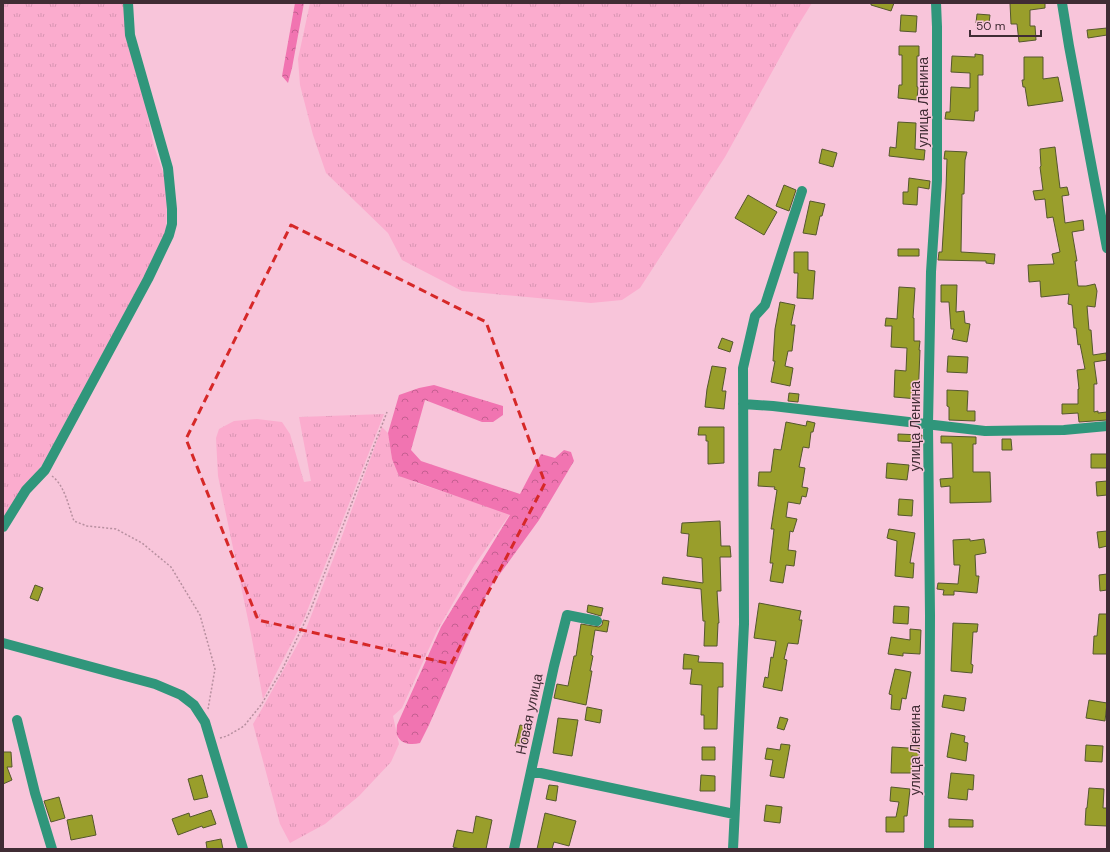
<svg xmlns="http://www.w3.org/2000/svg" width="1110" height="852" viewBox="0 0 1110 852" font-family="'DM Sans',sans-serif">
<style>
.grass{fill:url(#grass-tufts)}
.forest{fill:url(#forest-crowns)}
.building{fill:#999e2b;stroke:#55572d}
.lines{fill:none;stroke-linecap:round;stroke-linejoin:round}
.path{stroke:#b78f9f;stroke-width:1.5;stroke-dasharray:2 2;stroke-linecap:butt}
.minor{stroke:#30967b;stroke-width:10}
.marked{fill:none;stroke:#d62828;stroke-width:3;stroke-dasharray:8 5;stroke-linejoin:round}
.labels{text-anchor:middle;dominant-baseline:central;stroke-width:3;stroke-linejoin:round;paint-order:stroke}
.street-label{font-size:14px;fill:#402c34;stroke:#f8c5da}
</style>
<defs>
<pattern id="grass-tufts" width="24" height="20" patternUnits="userSpaceOnUse"><rect width="24" height="20" fill="#fbacce"/><path d="M3 7l-1-3M5 7V3M7 7l1-3M15 17l-1-3M17 17v-4M19 17l1-3" fill="none" stroke="#d894b2"/></pattern>
<pattern id="forest-crowns" width="20" height="18" patternUnits="userSpaceOnUse"><rect width="20" height="18" fill="#f174b1"/><path d="M2 6a3 3 0 1 1 6 0M12 15a3 3 0 1 1 6 0" fill="none" stroke="#c55f91"/></pattern>
</defs>
<rect width="100%" height="100%" fill="#f8c5da"/>
<path class="grass" d="M3,3h121l30,143 10,29 3,27 -1,30 -7,18 -117,215 -16,20 -23,40z
M310,3h502l-18,29 -69,125 -85,131 -18,12 -31,3 -129,-12 -60,-31 -14,-27 -62,-60 -13,-38 -13,-50 -2,-26z
M384,414l-80,205 -41,80 -12,-65 -33,-158 -2,-38 3,-9 15,-8 23,-2 25,3 8,12 14,48 7,-1 -12,-64z
M382,427l6,6 4,26 22,23 96,32 -36,52 -38,67 -34,75 -9,8 6,28 -8,18 -32,34 -34,28 -35,19 -10,-19 -27,-100 10,-17 43,-78 35,-90z"/>
<path class="forest" d="M295,3h9l-12,65 -4,15 -6,-7z
M434,385l69,21v9l-10,7h-11l-57,-22 -14,50 10,11 99,33 21,-40 14,4 9,-8 7,2 3,9 -35,59 -50,69 -60,136 -9,18c-8,2 -19,2 -23,-8 -1,-3 0,-7 0,-10l44,-98 69,-112 -111,-39 -7,-17 -4,-26 11,-38 20,-7z"/>
<path class="building" d="M871,3h23l-3,8 -20,-6z
M1010,3h35v5l-15,2v16h5l1,14 -17,2 -2,-18h-6z
M977,14l13,1 -1,8h-13z
M901,15l16,1 -1,16 -16,-1z
M1107,28v7l-19,3 -1,-8z
M899,46h20v10h-2v31h1l-1,13 -19,-2 1,-13h3v-30h-3z
M975,54l8,1v20h-5v36h-3l-1,10 -29,-2 1,-7h4l1,-25 19,1v-15l-19,-1 1,-16 23,1z
M1024,57h19v22l15,-2 5,24 -35,5 -3,-19h-2l-1,-7h2z
M898,122l18,1 -1,26 10,1 -1,10 -35,-4 1,-9 6,1z
M1055,147l5,41 7,-1 2,8 -7,1 3,27 18,-3 1,10 -12,2 5,29h-2l3,25h8l9,-2 2,7 -2,16 -8,-1 2,24h2l2,25 13,-2 1,7 -13,2 3,22h-3v28l4,-1v2l9,-1v8l-28,2 -1,-9 -16,1v-10h16v-15h1l-2,-19 8,-1 -5,-25 -2,1 -2,-17h-2l-2,-23 -4,-1 1,-10 -28,3 -1,-16 -11,1 -1,-17 26,-1 -2,-10 8,-2 -7,-35 -6,1 -2,-19 -10,1 -2,-9 10,-1 -3,-23 1,-1 -1,-17z
M822,149l15,4 -4,14 -14,-4z
M945,151l22,1 -2,8 -1,34h-2l-1,58 34,2 -1,10 -8,-1v-2l-48,-1 1,-8h3l4,-64 1,-29h-3z
M909,178l21,3 -1,8 -11,-2 -1,18 -14,-1v-12h5z
M784,185l12,5 -7,21 -13,-5z
M748,195l29,17 -13,23 -29,-17z
M810,201l15,3 -3,12h-2l-4,19 -13,-2z
M898,249h21v7h-21z
M794,252h14v18l7,1 -2,28 -16,-1 1,-25h-4z
M941,285h16l-1,27 8,-1 1,12 5,1 -3,18 -15,-3 2,-10h-3l-2,-27h-8z
M899,287l16,1 -2,30h1v23h6l-1,9h1l-2,49 -24,-2 1,-27 11,1 1,-23 -16,-1 1,-21h-7l1,-8 11,1z
M780,302l15,3 -4,20h4l-3,26h-4l-3,15 8,2 -3,18 -19,-4 4,-21h-2l2,-32z
M722,338l11,4 -3,10 -12,-4z
M948,356l20,1 -1,16 -20,-1z
M712,366l14,2 -4,23h4l-2,18 -19,-2 2,-18z
M947,390l21,1 -1,20h8v10l-26,-1v-13l-2,-1z
M789,393l10,1 -1,8 -10,-1z
M807,421l8,2 -2,9h-2l-2,16 -6,-1 -4,20 6,1 -3,19 6,1 -2,9 -4,-1 -2,8 -12,-2 -2,15 11,2 -4,13 -3,-1 -2,19 8,1 -2,15 -8,-1 -3,18 -13,-2 3,-18h-3l4,-34h-3l6,-39 -3,-1 1,-2 -17,-1 1,-14h12l3,-23 7,1 5,-28 20,4z
M699,427h25v36l-16,1v-23h-2v-6h-8z
M898,434l24,1 -1,7 -23,-1z
M941,436l35,1v7h-3v28h17l1,30 -41,1v-17l-9,1 -1,-8 13,-1 -1,-35h-11z
M1002,439h9l1,11h-10z
M1091,454h16v14h-16z
M887,463l22,2 -2,15 -21,-2z
M1107,481v14l-10,1 -1,-14z
M899,499l14,1 -1,16 -14,-1z
M720,521l1,25h9l1,11h-11l1,34h-4l2,32h-1l-1,23h-13l1,-25h-2l-2,-32 -39,-5 1,-7 40,6 -1,-25 -15,-2 2,-22 -8,-1 1,-10z
M889,529l26,4 -5,30h4l-1,15 -18,-2 2,-35 -10,-3z
M1107,531v15l-8,2 -2,-16z
M970,539v2l14,-2 2,14 -11,2 1,21h3l-2,17 -23,-2v4h-11l1,-5 -7,-1 1,-6 20,1 2,-19h-6l-1,-25z
M1107,574v16l-7,1 -1,-16z
M35,585l8,3 -5,13 -8,-3z
M759,603l42,8 -2,9h3l-4,24 -10,-1 -4,16 3,1 -5,31 -19,-4 2,-10 3,1 3,-21 2,1 3,-17 -22,-3z
M588,605l15,3 -2,8 -14,-4z
M894,606l15,1 -1,17 -15,-1z
M1099,614h8v40h-14l1,-18h3z
M603,620l6,1 -2,11 -12,-2 -4,25 2,1 -3,15h2l-6,34 -32,-7 3,-14 11,2 6,-30h2l5,-32 18,3 3,-2z
M953,623l25,1 -1,8h-4l-2,32 2,1 -1,8 -21,-2z
M910,629l11,1 -1,24 -17,-1v3l-15,-2 3,-17 19,3z
M684,654l15,2 -1,6 25,1v24h-5l-1,42h-13v-14h-3l1,-30 -12,-1 2,-15h-9z
M895,669l16,3 -5,27 -4,-1 -2,12 -9,-1 1,-14 -3,-1z
M944,695l22,3 -2,13 -22,-4z
M1089,700l18,3 -2,18 -19,-3z
M587,707l15,3 -2,13 -15,-3z
M780,717l8,2 -4,11 -7,-2z
M558,718l20,2 -6,36 -19,-3z
M520,725l10,2 -5,21 -10,-2z
M911,729h7l1,12v16l-7,-1v17h-21l1,-26 16,1 4,-1z
M951,733l14,3 -1,6 4,1 -2,18 -19,-4z
M781,744l9,1 -6,33 -14,-2 3,-16 -8,-1 2,-11 13,2z
M1086,745l17,1 -1,16 -17,-1z
M702,747h13v13h-13z
M3,752h8l1,15h-5l5,13 -9,4z
M951,773l23,2 -1,15 -5,-1 -1,11 -19,-2z
M202,775l6,22 -14,3 -6,-21z
M701,775l14,1v15h-15z
M549,785l9,1 -2,15 -10,-2z
M891,787l19,2 -3,27h-3v16h-18v-15h10l3,-15 -9,-1z
M1089,788l15,1 -1,19h4v18l-22,-1 1,-17h1z
M59,797l6,21 -14,4 -7,-21z
M766,805l16,2 -2,16 -16,-2z
M211,810l5,14 -13,4 -1,-2 -24,9 -6,-16 17,-6 1,4z
M545,813l31,8 -7,25 -15,-4 -2,7h-15z
M92,815l4,20 -25,5 -4,-20z
M476,816l16,4 -6,29h-26l-7,-2 4,-17 16,3z
M949,819l24,1v7h-24z
M221,839l2,10h-16l-1,-7z"/>
<g class="lines">
<path class="path" d="M52,476c13,10 16,29 22,45l13,5 29,3 26,14 29,24 29,48 15,54 -7,40
M220,738l7,-2 17,-10 17,-21 21,-35 28,-59 77,-199"/>
<path class="minor" d="M1062,3l7,43 38,202
M743,404l30,2 212,25 79,-1 43,-4
M3,527l23,-37 19,-20 103,-191 21,-44 3,-11v-15l-4,-41 -38,-133 -2,-32
M3,643l152,41 26,11 13,10 11,17 38,127
M17,720l18,73 17,56
M531,771l203,43
M514,849l40,-183 13,-51 30,6
M733,849l11,-225 -1,-256 12,-52 10,-11 37,-114
M929,849l1,-234 -2,-191 3,-152 6,-92v-153l-1,-24"/>
</g>
<path class="marked" d="M291,225l195,97 59,161 -94,181 -193,-44 -72,-181z"/>
<g class="labels">
<g class="street-label">
<text transform="translate(923 102) rotate(-90)">улица Ленина</text>
<text transform="translate(915 426) rotate(-90)">улица Ленина</text>
<text transform="translate(529 714) rotate(-78)">Новая улица</text>
<text transform="translate(915 750) rotate(-90)">улица Ленина</text>
</g>
</g>
<rect width="1110" height="852" fill="none" stroke="#402c34" stroke-width="8"/>
<path d="M970 30v6h71v-6" fill="none" stroke="#402c34" stroke-width="2"/>
<text x="976" y="30" font-size="12" fill="#402c34" stroke="#f8c5da" stroke-width="3" paint-order="stroke">50 m</text>
</svg>
